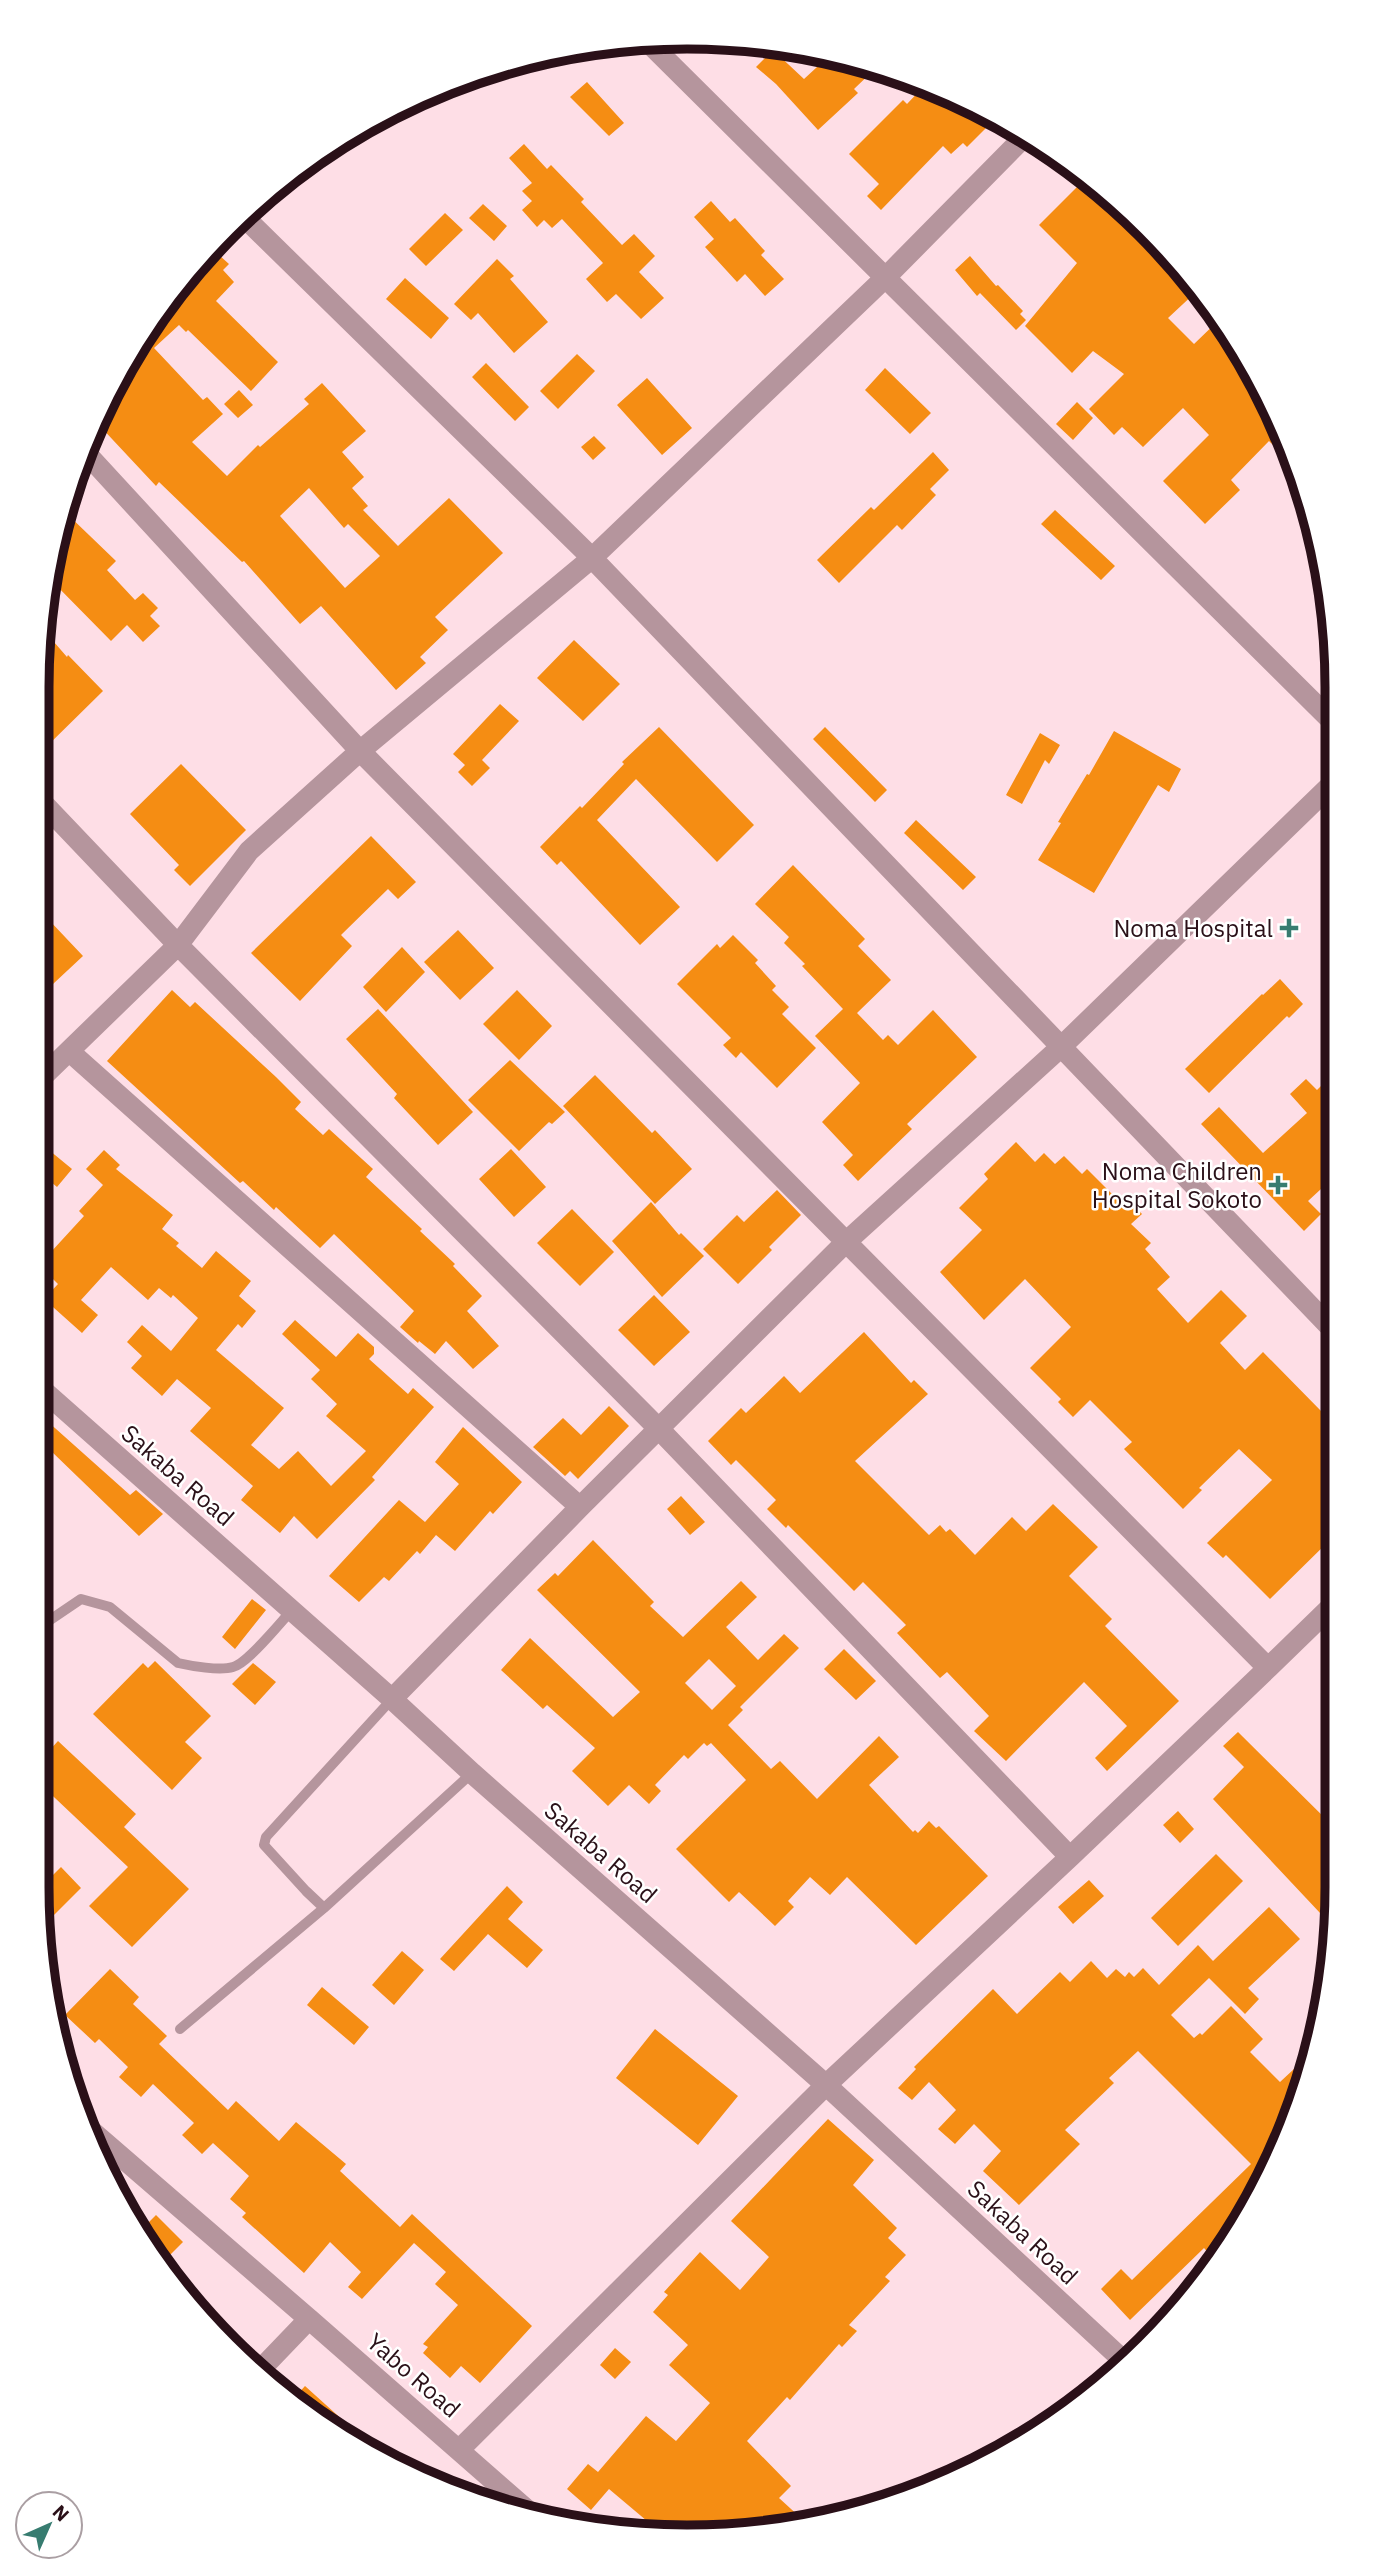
<svg xmlns="http://www.w3.org/2000/svg" width="1374" height="2574" viewBox="0 0 1374 2574" font-family="'IBM Plex Sans',sans-serif">
<style>
.building{fill:#f58d13;fill-rule:evenodd}
.lines{fill:none;stroke-linecap:round;stroke-linejoin:round}
.lane{stroke:#b5959d;stroke-width:10}
.street{stroke:#b5959d;stroke-width:21}
.poi-dot{fill:#377c70;stroke:#fff;stroke-width:2.5}
.labels{text-anchor:middle;dominant-baseline:central;stroke-width:5;stroke-linejoin:round;paint-order:stroke}
.poi-label{font-size:24px;fill:#2a1018;stroke:#fff;text-anchor:end}
.street-label{font-size:24px;fill:#2a1018;stroke:#fff}
.rim{fill:none;stroke:#2a1018;stroke-width:9}
</style>
<rect width="100%" height="100%" fill="#fedee6"/>
<path class="building" d="M773,50l31,29 25,-23 48,11 -23,22 4,4 -40,37 -42,-46 -20,-17z
M587,82l37,41 -15,13 -39,-39z
M925,85l72,32 -30,30 -4,-4 -12,11 -8,-8 -62,64 -14,-14 12,-12 -30,-30 54,-54 4,4z
M524,144l23,25 4,-4 33,34 -3,3 41,43 12,-11 21,22 -16,16 25,26 -23,21 -25,-25 -9,8 -21,-23 17,-16 -41,-44 -10,9 -8,-8 -7,7 -15,-17 10,-9 -10,-10 10,-8 -23,-25z
M1087,177l29,21 81,93 -29,27 26,26 27,-26 6,7 61,114 7,28 -26,-26 -38,39 9,10 -35,34 -42,-43 46,-46 -26,-27 -40,39 -21,-20 -8,8 -25,-26 35,-35 -31,-23 -21,22 -47,-47 52,-63 -38,-38z
M711,201l19,21 5,-4 30,33 -4,4 23,24 -19,17 -20,-22 -8,8 -32,-35 9,-8 -20,-22z
M483,204l24,22 -13,15 -25,-23z
M445,213l18,17 -37,36 -17,-17z
M210,247l19,17 -6,6 11,12 -18,19 62,61 -27,29 -63,-61 -2,2 -7,-7 -25,23 49,52 4,-3 16,17 -31,28 35,34 31,-31 2,2 49,-43 -5,-5 18,-16 44,48 -24,21 22,25 -12,11 16,18 -5,4 35,36 51,-48 54,55 -68,64 13,13 -28,27 6,6 -30,27 -75,-84 -21,18 -56,-63 -2,1 -83,-80 -3,4 -58,-62 26,-62 74,-103zM309,488l35,40 4,-4 32,32 -35,32 -65,-72z
M970,256l26,30 2,-1 25,26 -3,3 6,6 -10,10 -36,-37 -3,3 -22,-26z
M497,259l17,17 -4,3 38,43 -34,31 -36,-40 -7,7 -17,-16z
M405,278l44,40 -18,21 -45,-40z
M577,354l18,17 -37,38 -18,-18z
M486,363l43,44 -14,14 -43,-44z
M885,368l46,45 -21,21 -45,-44z
M647,378l45,50 -30,27 -45,-50z
M239,390l14,15 -15,13 -14,-14z
M1077,402l16,16 -20,22 -17,-16z
M594,436l12,12 -13,12 -12,-13z
M933,452l16,18 -19,19 6,6 -34,35 -5,-5 -58,58 -22,-23 54,-53 3,3z
M63,510l53,51 -9,9 28,30 8,-7 15,15 -8,8 10,10 -17,16 -16,-17 -16,16 -62,-63 10,-60z
M1055,510l60,56 -14,14 -60,-56z
M41,627l26,30 1,-2 35,36 -65,64v-110z
M574,640l46,44 -37,37 -46,-43z
M500,704l19,17 -37,39 8,8 -18,18 -14,-14 7,-7 -12,-11z
M659,727l95,98 -37,37 -81,-83 -39,41 83,87 -40,38 -79,-84 -4,4 -17,-18 40,-41 2,2 42,-44 -2,-2z
M825,727l62,63 -12,12 -62,-63z
M1114,731l67,38 -12,23 -11,-7 -64,108 -56,-33 23,-37 -3,-1 29,-48 2,1z
M1040,733l20,12 -11,19 -4,-4 -23,44 -16,-9z
M181,764l65,66 -56,56 -16,-16 5,-5 -49,-51z
M916,820l60,57 -13,13 -59,-57z
M371,836l45,46 -18,17 -10,-10 -47,46 11,11 -52,55 -49,-48z
M793,865l72,74 -7,7 33,34 -34,33 26,27 5,-5 10,10 35,-35 44,47 -70,67 5,5 -54,52 -15,-16 10,-10 -31,-33 38,-39 -45,-47 28,-27 -41,-43 3,-2 -21,-21 5,-6 -34,-33z
M48,919l35,37 -45,42v-70z
M458,930l36,38 -34,32 -36,-38z
M733,935l25,25 -3,3 21,23 -4,4 17,17 -7,7 34,34 -39,40 -36,-36 -5,6 -13,-13 8,-7 -54,-54 40,-40 3,4z
M402,947l23,25 -39,40 -23,-25z
M1280,979l23,25 -14,14 -2,-2 -78,77 -24,-24 77,-75 1,1z
M172,990l18,17 5,-5 81,75 25,25 -6,7 28,26 6,-6 44,40 -7,8 56,52 -2,2 35,33 -2,2 29,30 -15,15 32,35 -26,23 -27,-28 -11,13 -16,-13 -1,2 -18,-16 14,-16 -80,-77 -14,14 -44,-41 -2,3 -31,-29 -3,2 -133,-122z
M517,990l35,36 -33,34 -36,-36z
M378,1009l95,103 -35,33 -44,-47 3,-4 -51,-55z
M510,1060l55,52 -13,12 -3,-2 -30,29 -51,-51z
M1333,1074l1,103 -26,24 13,13 -17,17 -103,-107 18,-17 44,46 44,-40 -17,-19 16,-15 11,11z
M595,1075l57,58 3,-3 37,39 -37,35 -92,-98z
M38,1141l34,28 -15,18 -19,-16z
M1016,1142l19,20 9,-9 11,11 9,-8 18,18 5,-5 37,37 5,-6 13,14 -11,10 20,19 -6,6 25,28 -13,12 31,34 33,-33 26,26 -27,27 25,27 18,-18 59,60 12,-13 1,95 -9,9 9,8v24l-65,64 -44,-44 -3,3 -16,-15 65,-63 -33,-31 -40,39 3,2 -19,19 -59,-60 8,-7 -42,-42 -17,17 -15,-15 3,-3 -31,-31 41,-41 -46,-48 -41,41 -44,-48 42,-42 -23,-22 29,-29 -4,-5z
M511,1149l35,38 -32,30 -35,-38z
M104,1150l16,15 -4,4 57,46 -11,14 17,14 -3,3 26,22 14,-17 35,30 -12,15 17,15 -14,17 -4,-4 -22,26 68,58 -33,37 28,24 19,-18 33,35 35,-35 -40,-35 11,-12 -26,-25 9,-9 -38,-36 13,-14 41,37 22,-24 16,14v7l-5,5 39,35 5,-6 21,19 -62,70 3,3 -58,59 -23,-23 -14,17 -39,-33 12,-14 -63,-55 21,-23 -34,-29 -15,17 -31,-28 11,-12 -15,-14 15,-17 29,26 27,-33 -25,-23 -2,3 -12,-10 -11,12 -37,-33 -30,33 17,15 -16,18 -38,-34 14,-15 -19,-19 45,-49 -5,-5 24,-26 -17,-16z
M777,1190l24,25 -32,32 3,3 -34,34 -35,-35 34,-34 7,7z
M651,1202l28,33 2,-2 23,23 -42,41 -50,-56z
M572,1209l42,43 -34,34 -43,-43z
M654,1295l36,37 -36,34 -36,-36z
M864,1332l47,51 3,-3 14,14 -73,67 74,74 11,-10 6,7 4,-3 25,26 37,-38 14,14 27,-27 45,43 -29,29 43,43 -7,7 74,75 -72,70 -12,-13 32,-32 -43,-44 -78,79 -32,-30 15,-15 -42,-44 -7,6 -43,-45 9,-8 -43,-43 -9,9 -66,-66 -2,3 -19,-19 9,-9 -40,-40 -5,5 -23,-24 33,-33 5,5 38,-37 16,17z
M609,1406l20,20 -51,53 -8,-8 -5,5 -32,-29 30,-29 18,17z
M37,1412l93,83 6,-5 27,24 -24,22 -89,-86 -2,2 -11,-9z
M463,1427l59,55 -29,32 -3,-3 -35,40 -19,-16 -16,19 -3,-3 -28,30 -5,-4 -25,25 -30,-26 70,-76 26,22 34,-38 -24,-22z
M681,1496l24,26 -15,13 -23,-26z
M593,1540l61,62 -4,4 33,31 58,-56 16,16 -31,30 32,33 26,-26 15,14 -59,59 3,3 -15,15 43,44 9,-8 37,38 62,-63 20,21 -30,28 44,47 2,-2 3,3 11,-12 7,7 3,-2 49,50 -72,69 -69,-68 -17,18 -20,-18 -22,24 6,6 -19,19 -36,-34 -10,10 -53,-53 70,-69 -35,-37 -4,3 -3,-3 -16,16 -4,-4 -29,30 6,6 -12,13 -20,-19 -21,21 -36,-35 23,-23 -48,-43 -4,4 -42,-39 29,-32 83,79 27,-25 -103,-102 18,-17 3,3zM709,1659l27,27 -24,24 -27,-27z
M252,1599l14,11 -31,39 -13,-12z
M844,1649l32,32 -20,19 -32,-31z
M155,1661l56,55 -26,26 17,16 -30,32 -79,-76 50,-51 5,5z
M253,1663l23,19 -21,23 -23,-21z
M1238,1732l98,97v101l-123,-131 31,-32 -21,-21z
M58,1741l78,73 -12,13 65,62 -57,58 -43,-41 39,-39 -91,-86v-17z
M1178,1811l16,18 -14,14 -17,-18z
M1216,1854l27,27 -65,65 -27,-28z
M61,1867l20,21 -27,27 -15,-16 -2,-8z
M1089,1880l15,16 -31,28 -15,-17z
M507,1886l16,16 -15,17 35,31 -16,18 -39,-34 -34,37 -14,-12z
M1269,1907l31,32 -52,49 11,11 -14,15 -36,-36 -38,37 23,23 6,-5 2,2 29,-29 32,33 -13,13 30,30 14,-13 11,12 -48,115 -25,25 6,6 -25,31 -9,-10 -74,72 -29,-31 20,-20 11,11 119,-116 -113,-113 -29,27 5,5 -49,47 15,14 -61,61 -36,-34 18,-20 -27,-27 -19,20 -17,-15 18,-19 -27,-28 -17,18 -14,-12 18,-19 -2,-2 79,-78 24,25 43,-42 10,10 21,-21 16,17 9,-9 9,8 4,-5 5,5 9,-9 16,17 39,-40 15,16z
M402,1951l22,19 -30,35 -22,-20z
M110,1969l29,28 -6,7 34,32 -8,8 69,66 8,-9 43,40 17,-19 50,42 -6,7 60,56 12,-13 120,112 -52,57 -19,-17 -11,12 -27,-25 5,-6 -5,-3 35,-39 -23,-21 11,-12 -32,-29 -52,56 -14,-12 13,-15 -31,-30 -26,31 -62,-56 4,-4 -16,-14 19,-23 -36,-33 -11,11 -20,-19 12,-12 -41,-39 -12,13 -22,-20 9,-10 -29,-28 -4,4 -30,-28z
M322,1987l47,40 -15,18 -47,-40z
M655,2029l83,67 -40,49 -82,-67z
M828,2119l46,41 -21,25 44,43 -9,10 18,17 -21,22 5,4 -41,44 8,6 -15,16 -3,-3 -49,56 -3,-3 -40,44 44,45 -12,12 23,21 -72,17 -89,-9 6,-6 -38,-32 -18,21 -24,-21 21,-25 10,8 48,-56 30,25 34,-38 -41,-38 19,-20 -35,-33 15,-17 -4,-3 36,-40 40,38 29,-33 -38,-36z
M156,2215l27,27 -22,22 -19,-35z
M615,2348l16,14 -16,17 -15,-14z
M305,2386l62,56 -3,3 -38,-17 -32,-30z"/>
<g class="lines">
<path class="lane" d="M37,1635l13,-15 31,-21 29,8 68,56c13,3 42,8 55,4 15,-4 47,-44 59,-57
M324,1908l148,-135
M180,2029l144,-121 -18,-17 -42,-46 2,-8 126,-138"/>
<path class="street" d="M644,38l688,683
M243,216l349,342 742,773
M86,453l274,298 908,917 -198,189 -244,228 -367,365
M38,798l140,147 481,484 411,428
M69,1051l511,456
M38,1081l140,-136 71,-94 111,-100 232,-193 295,-282 140,-142
M37,1385l355,314 80,74 354,312 300,278
M1268,1668l67,-65
M392,1699l188,-192 266,-265 215,-195 271,-263
M88,2128l221,191
M262,2368l47,-49 226,198"/>
</g>
<g class="poi-dot">
<path d="M1285.5 917.5h7v7h7v7h-7v7h-7v-7h-7v-7h7z"/>
<path d="M1274.5 1174.5h7v7h7v7h-7v7h-7v-7h-7v-7h7z"/>
</g>
<g class="labels">
<g class="poi-label">
<text x="1273" y="928">Noma Hospital</text>
<text x="1262" y="1171">Noma Children<tspan x="1262" dy="28">Hospital Sokoto</tspan></text>
</g>
<g class="street-label">
<text transform="translate(178 1475) rotate(41)">Sakaba Road</text>
<text transform="translate(601 1852) rotate(41)">Sakaba Road</text>
<text transform="translate(1023 2232) rotate(43)">Sakaba Road</text>
<text transform="translate(414 2375) rotate(41)">Yabo Road</text>
</g>
</g>
<path d="M0 0H1374V2574H0ZM687 49H687A638 638 0 0 1 1325 687V1887A638 638 0 0 1 687 2525H687A638 638 0 0 1 49 1887V687A638 638 0 0 1 687 49Z" fill="#fff" fill-rule="evenodd"/>
<path class="rim" d="M687 49H687A638 638 0 0 1 1325 687V1887A638 638 0 0 1 687 2525H687A638 638 0 0 1 49 1887V687A638 638 0 0 1 687 49Z"/>
<g transform="translate(49 2525) rotate(45)"><circle r="33" fill="#ffffff" stroke="#aa9fa3" stroke-width="2"/>
<path d="M0-5L12 26L0 18L-12 26Z" fill="#377c70"/>
<text y="-10" font-size="19" font-weight="bold" text-anchor="middle" fill="#2a1018">N</text>
</g>
</svg>
